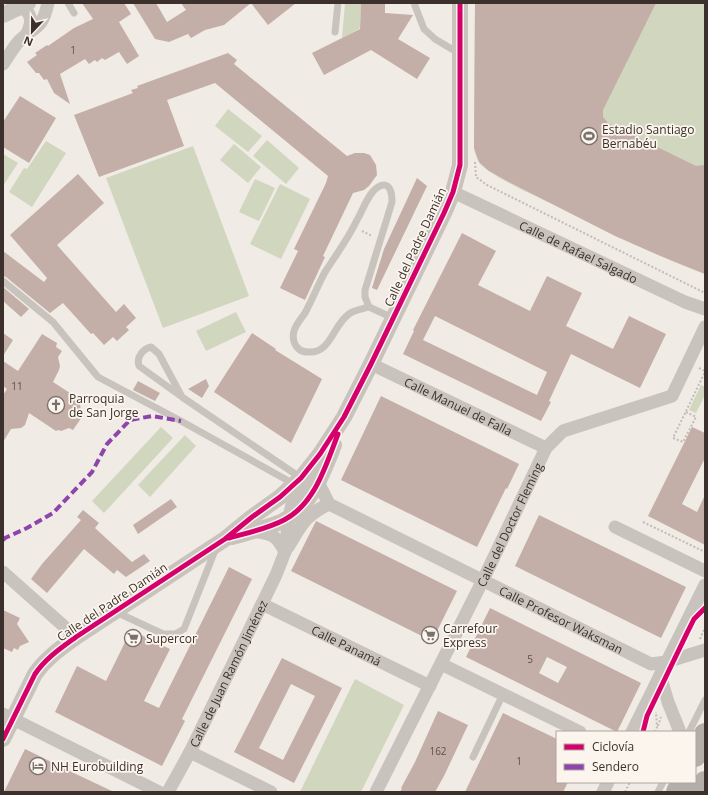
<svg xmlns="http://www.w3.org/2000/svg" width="708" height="795" viewBox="0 0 708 795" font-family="'Open Sans',sans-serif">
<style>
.green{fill:#d1d6bf}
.building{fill:#c3afa7;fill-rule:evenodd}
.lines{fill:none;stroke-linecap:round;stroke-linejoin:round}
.path{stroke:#c2bbb6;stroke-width:2;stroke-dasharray:2 2;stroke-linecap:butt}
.service{stroke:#c9c3be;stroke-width:7}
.minor{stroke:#c9c3be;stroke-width:13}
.tertiary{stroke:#c9c3be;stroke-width:16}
.trunk{stroke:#b4aea8;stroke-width:22}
.quiet{stroke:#8e44ad;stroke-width:4;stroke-dasharray:8 4;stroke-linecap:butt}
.cycleway-casing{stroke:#fbf5ee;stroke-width:8}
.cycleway{stroke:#d6006c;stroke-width:5}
.labels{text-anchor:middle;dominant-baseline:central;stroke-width:3.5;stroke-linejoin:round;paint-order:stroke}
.number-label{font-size:10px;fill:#5d504a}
.poi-label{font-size:12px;fill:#3b302b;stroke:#fbf5ee;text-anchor:start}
.street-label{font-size:12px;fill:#3b302b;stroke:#fbf5ee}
</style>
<rect width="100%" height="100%" fill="#f0ebe5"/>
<path class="green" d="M345,3h16l-1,24 -1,2 -17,9z
M475,3h230v271c-53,-19 -104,-46 -155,-71 -20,-10 -53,-24 -69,-38 -4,-5 -6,-11 -7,-17z
M228,109l34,27 -14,16 -33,-26z
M267,140l32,28 -13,16 -33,-28z
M46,141l20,12 -34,54 -23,-15 15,-24 3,1z
M234,144l27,23 -13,16 -28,-23z
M193,146l56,150 -86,32 -57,-150z
M3,154l15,9 -15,23z
M255,179l20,9 -16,33 -20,-9z
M280,184l30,15 -29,60 -31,-15z
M236,312l10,20 -40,19 -10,-20z
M701,385l4,2v8l-9,18 -7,-3z
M161,427l12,11 -69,75 -12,-12z
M185,435l11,11 -46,51 -12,-12z
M355,679l49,26 -43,87h-61z"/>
<path class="building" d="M82,3h42l7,11 -12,8 20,34 -12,8 -8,-12 -14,8 -3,-2 -5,4 -2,-2 -6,4 -4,-5 -25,15 10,30 -16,-11 -7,-14 -3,1 -5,-7h-3l-9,-11 10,-7 -2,-2 12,-8 1,1 26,-18 19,-9z
M133,3h23l11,19 19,-12 -5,-7h115l-28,22 -17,-22 -27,22 -19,5 -14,8 -3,-4 -19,8 -14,-3z
M361,3h24v10l28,2 -15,24 32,19 -13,21 -46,-29 -47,25 -12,-22 48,-24z
M475,3h181l-53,107v7l5,6 88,43 9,-1v109l-49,-20 -41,-18 -106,-54 -20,-11 -10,-9 -5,-14z
M228,53l9,7 -3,4 113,92 8,-3h9l6,2 6,10 1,10 -8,11 -5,4 -11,3 -30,63 2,1 -20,43 -25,-12 18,-37 -4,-2 32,-66 2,-7 -113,-93 -48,17 17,46 -85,31 -25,-62 59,-22 -2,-3 7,-2 -1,-2z
M20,96l36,22 -27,45 -26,-16v-25z
M78,174l26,29 -47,42 59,67 8,-8 12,14 -10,9 3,3 -12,11 -4,-4 -9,8 -11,-12 -2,1 -28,-31 -13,10 -44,-36 -3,-1v-25l41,31 3,-4 -37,-43z
M417,178l10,8 -50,104 -5,-2 12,-39z
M462,233l34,18 -18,34 52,26 17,-35 35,17 -16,33 47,23 16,-33 37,18 -26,54 -69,-34 -22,47 2,1 -10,19 -138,-67 11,-23 -1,-1zM435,316l112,56 -10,23 -114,-55z
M3,287l26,22 -8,8 -18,-16z
M3,333l10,7 -10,16z
M252,333l24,16 -1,1 47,29 -31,64 -77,-51z
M42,334l15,9 -1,4 6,4 -4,6 2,9 -1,4 -6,12 23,15 4,7 1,7 3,3 -11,16 -4,-2 -8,3 -3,-1 -2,1 -27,-18 -4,12 -4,3 -10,1 -8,13v-47l4,-6 -4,-3v-25l15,10z
M206,379l3,7 -7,12 -14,-9z
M138,381l22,12 -5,8 -22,-11z
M381,396l138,68 -12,25 -1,-1 -29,59 -136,-67z
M692,427l13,6v25l-23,46 15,8 8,-17v50l-57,-29z
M171,499l6,8 -39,27 -5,-9z
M83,510l16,13 -4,5 37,34 12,-8 6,7 -24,16 -9,-7 -3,4 -30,-25 -37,44 -16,-14 11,-15 39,-44 -4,-3z
M539,515l147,72 -25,51 -146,-72z
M316,521l141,70 -25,50 -141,-70z
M229,567l23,12 -70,140 3,2 -23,45 -107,-54 22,-46 29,15 25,-51 39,19 -26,52 15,7z
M490,608l151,75 -24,49 -151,-75zM547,657l20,10 -9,16 -19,-10z
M3,610l17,8 -3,6 12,18 -9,4 -2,4 -4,-2 -2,4 -9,-4z
M282,658l60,30 -48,95 -60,-31zM291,684l24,12 -32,64 -24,-12z
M438,711l30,14 -24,51 -9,16h-35l2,-4h-1l14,-26z
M503,713l54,26v43h11l-5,10h-98z
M25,749l53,26 36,17h-110z"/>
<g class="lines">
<path class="path" d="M475,162l1,15 11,8 218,108
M362,231l10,5
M699,368l6,3
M686,412l10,5 -13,25 -10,-4 32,-66
M643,522l62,30
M700,639l5,-12
M658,726l3,-9
M655,732l2,-5 -1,-15
M625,792l5,-10"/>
<path class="service" d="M68,3l6,10
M414,3l10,26 11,10 25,15
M335,32l3,-29
M3,281l50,41 45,55 83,44 113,63
M369,307l-4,-10v-7l27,-88c0,-9 -2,-22 -14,-15 -10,6 -15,23 -21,33 -9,19 -21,35 -32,52 -7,13 -13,28 -20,41 -4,6 -9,11 -11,18 -2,7 0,15 6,19 3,2 5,2 9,2 22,1 24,-27 40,-38 5,-4 13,-5 20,-7l24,11
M182,397l-23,-43 -8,-7c-8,2 -15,10 -12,19l43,31 119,81
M116,612l47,22h12l9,-5 32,-81
M689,732l16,-32
M473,757l30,-63
M658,792l5,-10"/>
<g class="minor">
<path d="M18,8l8,2c8,9 4,16 0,26"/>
<path d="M3,64c5,-7 10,-16 16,-23 17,-16 23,-11 29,-38"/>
<path id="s1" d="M453,192l232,110 20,7"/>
<path id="s2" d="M371,364l175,84"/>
<path id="s3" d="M318,482l11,22 322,160 15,-2 39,-12"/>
<path d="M615,527l90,44"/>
<path d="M253,531c19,3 23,3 32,21"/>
<path d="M288,547c13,-21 17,-32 41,-43"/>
<path d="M3,572l73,65"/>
<path id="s4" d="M262,604l168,82"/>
<path d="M441,664l139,68"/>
<path d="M660,675l8,27 12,30"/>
<path d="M3,714l156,78"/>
<path d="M632,732l73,-147"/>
<path d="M190,752l81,40"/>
<path id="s5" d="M168,792l22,-40 86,-177 9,-23 4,-35 3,-13 6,-11 11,-16"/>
<path id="s6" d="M376,792l107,-212 63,-132 17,-17 109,-35 33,-69"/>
<path d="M603,792l5,-10"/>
</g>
<path class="tertiary" d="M3,15l25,-12
M232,537c17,-5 35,-9 51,-16 28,-14 40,-48 51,-76
M3,739l32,-65c11,-16 26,-26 41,-37l149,-98 27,-22 28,-20 21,-19 19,-24 24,-37 27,-53 73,-151 9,-21 7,-27v-162"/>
<path class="trunk" d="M695,756l10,-22
M677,792l5,-10
M700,792l5,-10"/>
<path class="quiet" d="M3,540l2,-2 22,-10 26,-15 39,-41 15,-28 23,-24 22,-4 29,5"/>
<g class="cycleway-casing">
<path id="cycleway" d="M229,538c18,-5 38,-9 55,-18 31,-16 42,-55 54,-86
M643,732l4,-16 40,-83 7,-14 11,-11
M3,739l32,-65c11,-16 26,-26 41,-37l149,-98 27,-22 28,-20 21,-19 19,-24 24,-37 27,-53 73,-151 9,-21 7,-27v-162"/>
</g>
<use href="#cycleway" class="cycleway"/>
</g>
<defs>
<g id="stadium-ring" transform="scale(0.9)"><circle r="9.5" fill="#fbf5ee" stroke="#7a716c" stroke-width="1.5"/><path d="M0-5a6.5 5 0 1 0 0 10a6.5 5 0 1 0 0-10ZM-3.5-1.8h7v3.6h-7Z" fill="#7a716c"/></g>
<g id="church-ring" transform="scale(0.9)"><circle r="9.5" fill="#fbf5ee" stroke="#7a716c" stroke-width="1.5"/><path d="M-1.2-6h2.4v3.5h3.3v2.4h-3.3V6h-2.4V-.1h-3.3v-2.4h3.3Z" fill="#7a716c"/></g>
<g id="supermarket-ring" transform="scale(0.9)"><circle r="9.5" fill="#fbf5ee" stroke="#7a716c" stroke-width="1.5"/><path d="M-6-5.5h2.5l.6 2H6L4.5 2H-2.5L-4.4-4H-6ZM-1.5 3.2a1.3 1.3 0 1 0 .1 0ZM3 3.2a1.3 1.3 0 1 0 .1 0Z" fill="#7a716c"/></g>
<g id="hotel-ring" transform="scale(0.9)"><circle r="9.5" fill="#fbf5ee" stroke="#7a716c" stroke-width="1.5"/><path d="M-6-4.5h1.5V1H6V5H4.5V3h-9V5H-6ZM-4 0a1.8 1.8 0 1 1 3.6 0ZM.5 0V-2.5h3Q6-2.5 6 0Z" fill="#7a716c"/></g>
</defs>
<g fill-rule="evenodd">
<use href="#stadium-ring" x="589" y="136"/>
<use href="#church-ring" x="56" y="405"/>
<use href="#supermarket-ring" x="430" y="635"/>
<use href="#supermarket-ring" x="133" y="638"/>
<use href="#hotel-ring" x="38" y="766"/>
</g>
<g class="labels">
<g class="number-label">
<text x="73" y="50">1</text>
<text x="17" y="386">11</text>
<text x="530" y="659">5</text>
<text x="438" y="751">162</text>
<text x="519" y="761">1</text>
</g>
<g class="poi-label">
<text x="602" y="129">Estadio Santiago<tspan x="602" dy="14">Bernabéu</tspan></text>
<text x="69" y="398">Parroquia<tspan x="69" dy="14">de San Jorge</tspan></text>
<text x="443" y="628">Carrefour<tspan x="443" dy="14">Express</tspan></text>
<text x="146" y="638">Supercor</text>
<text x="51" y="766">NH Eurobuilding</text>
</g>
<g class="street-label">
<text transform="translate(415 247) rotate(-65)">Calle del Padre Damián</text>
<text stroke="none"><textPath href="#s1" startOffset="139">Calle de Rafael Salgado</textPath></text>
<text stroke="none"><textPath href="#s2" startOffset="97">Calle Manuel de Falla</textPath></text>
<text stroke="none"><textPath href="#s6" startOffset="299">Calle del Doctor Fleming</textPath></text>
<text transform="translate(112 602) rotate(-34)">Calle del Padre Damián</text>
<text stroke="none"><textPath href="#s3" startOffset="284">Calle Profesor Waksman</textPath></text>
<text stroke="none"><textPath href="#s4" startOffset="94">Calle Panamá</textPath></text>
<text stroke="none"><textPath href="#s5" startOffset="133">Calle de Juan Ramón Jiménez</textPath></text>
</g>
</g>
<rect width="708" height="795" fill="none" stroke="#3b302b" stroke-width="8"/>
<rect x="556" y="731" width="140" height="52" fill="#fbf5ee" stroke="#aea6a0"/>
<rect x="564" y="744" width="20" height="6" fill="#d6006c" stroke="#aea6a0"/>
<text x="592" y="751" font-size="12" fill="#3b302b">Ciclovía</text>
<rect x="564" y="764" width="20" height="6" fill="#8e44ad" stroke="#aea6a0"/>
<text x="592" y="771" font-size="12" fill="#3b302b">Sendero</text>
<g transform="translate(32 32) rotate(202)" stroke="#fbf5ee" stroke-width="3" paint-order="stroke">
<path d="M0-3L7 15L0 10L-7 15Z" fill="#3b302b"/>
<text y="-6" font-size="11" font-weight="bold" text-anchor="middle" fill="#3b302b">N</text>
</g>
</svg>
